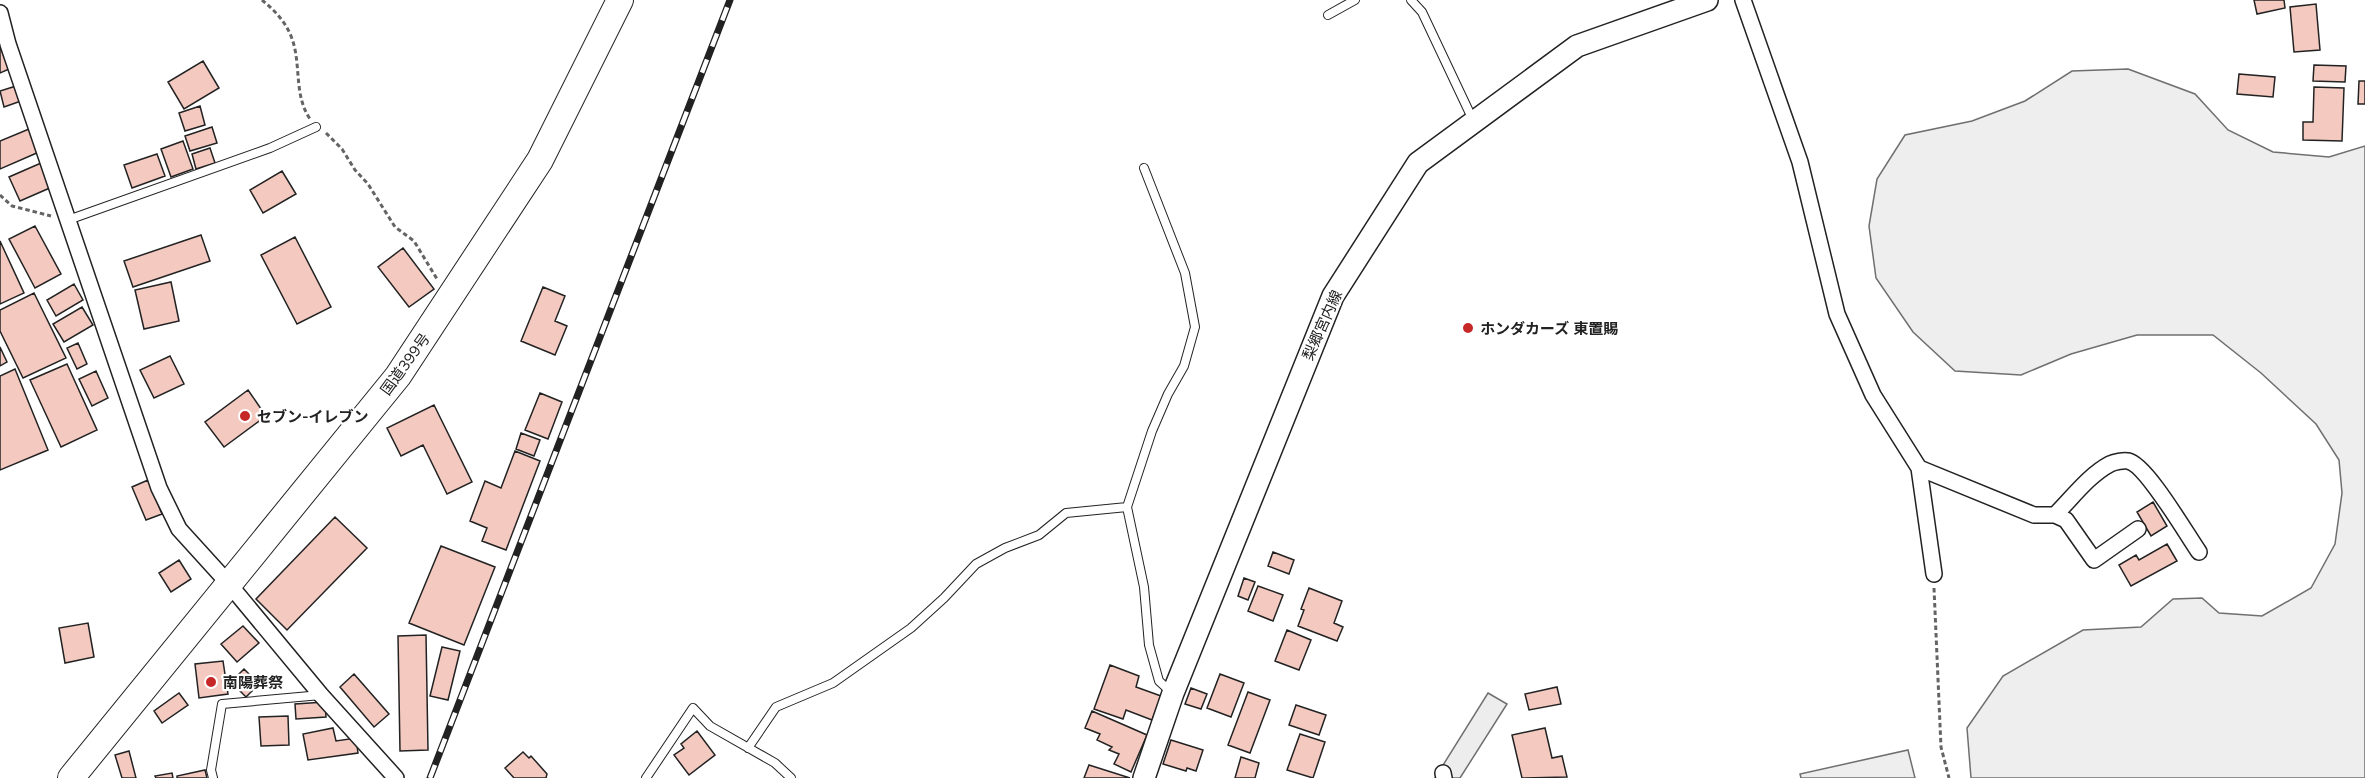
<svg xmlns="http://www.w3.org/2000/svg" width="2365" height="778" viewBox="0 0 2365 778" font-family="Mulish,'Noto Sans JP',sans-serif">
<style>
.green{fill:#eee;stroke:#6f6f6f;stroke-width:1.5}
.parking{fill:#ededed;stroke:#6f6f6f;stroke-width:1.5}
.building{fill:#f3c9c0;stroke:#222;stroke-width:1.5}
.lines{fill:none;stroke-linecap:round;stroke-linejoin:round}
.service-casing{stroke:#222;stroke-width:10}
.minor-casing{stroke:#222;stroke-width:18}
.secondary-casing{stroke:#222;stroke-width:24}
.trunk-casing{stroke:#222;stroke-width:28}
.path{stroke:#646464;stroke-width:3;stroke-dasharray:4.5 3;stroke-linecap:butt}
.service{stroke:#fff;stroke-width:8}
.minor{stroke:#fff;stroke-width:15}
.secondary{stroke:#fff;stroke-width:21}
.trunk{stroke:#fff;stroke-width:26}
.rail-casing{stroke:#222;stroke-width:7}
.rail{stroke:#fff;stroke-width:4.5;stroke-dasharray:14;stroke-linecap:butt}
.poi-dot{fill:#c62828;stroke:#fff;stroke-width:2}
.labels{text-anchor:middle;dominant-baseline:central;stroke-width:4.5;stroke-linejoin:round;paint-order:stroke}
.street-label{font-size:15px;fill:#222;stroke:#fff}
.poi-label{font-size:15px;font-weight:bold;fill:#222;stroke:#fff;text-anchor:start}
</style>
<rect width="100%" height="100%" fill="#fff"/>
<path class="green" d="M2128,69l67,25 33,36 45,22 56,5 36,-11v632h-394l-4,-50 36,-52 80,-46 58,-3 32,-28 29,-1 17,15 43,3 49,-28 24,-44 7,-51 -3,-33 -23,-36 -55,-51 -48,-38h-76l-66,19 -50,21 -66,-4 -42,-39 -37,-54 -7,-52 8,-47 28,-44 67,-14 53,-20 47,-30z
M1908,750l7,28h-114l-1,-4z"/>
<path class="parking" d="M1488,693l19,11 -47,74h-25z"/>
<path class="building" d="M2254,0h30l1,8 -28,6z
M2316,4l4,46 -26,2 -4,-45z
M0,46l9,23 -9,4z
M203,61l16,27 -35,21 -16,-27z
M2314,65l32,1 -1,16 -32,-1z
M2239,74l36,3 -2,20 -36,-3z
M2359,81h6v23h-7z
M16,86l5,15 -17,6 -4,-16z
M2314,87l30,1 -2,53 -39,-1v-18h10z
M200,106l5,19 -20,6 -6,-18z
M212,127l5,16 -27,8 -5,-15z
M29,129l10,23 -39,17v-28z
M183,141l10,28 -22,8 -10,-28z
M210,148l5,15 -19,6 -4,-15z
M157,154l8,22 -33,12 -8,-23z
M41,163l11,24 -32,14 -11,-24z
M282,171l14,23 -33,19 -13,-23z
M35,226l26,48 -26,14 -26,-49z
M201,235l9,26 -77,26 -9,-26z
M295,237l36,70 -34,17 -36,-69z
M0,241l24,52 -24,11z
M403,248l31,41 -25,18 -31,-40z
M171,282l8,39 -35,8 -9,-39z
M74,284l9,16 -27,16 -9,-16z
M543,287l22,9 -10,25 12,5 -12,29 -34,-14z
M34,293l32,65 -43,20 -23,-47v-21z
M82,307l11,18 -29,17 -11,-18z
M78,343l9,21 -10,5 -10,-21z
M0,347l7,15 -7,4z
M170,356l14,28 -30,14 -14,-28z
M67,364l30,66 -36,17 -31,-67z
M15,369l33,81 -48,20v-94z
M96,371l12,27 -16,8 -13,-27z
M248,390l18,26 -42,31 -19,-25z
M540,393l22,9 -14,37 -23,-9z
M434,405l38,77 -25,12 -24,-49 -22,11 -14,-28z
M521,433l19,7 -6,16 -18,-7z
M515,451l25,10 -34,89 -24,-9 5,-13 -17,-7 15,-40 16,7z
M148,480l14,34 -16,6 -14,-33z
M2153,502l14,24 -16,10 -14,-24z
M335,517l32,31 -80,82 -31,-31z
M2167,544l10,17 -46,25 -12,-21 17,-10 3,5z
M441,546l54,21 -31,78 -55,-22z
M1273,552l21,8 -5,14 -21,-8z
M179,560l12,19 -20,13 -12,-19z
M1244,578l11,4 -7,18 -10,-4z
M1258,586l25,9 -10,26 -25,-10z
M1309,588l33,13 -8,22 9,4 -6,14 -39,-15 6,-16 -3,-1z
M88,623l6,34 -29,6 -6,-35z
M243,626l16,17 -22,19 -16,-18z
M1287,630l24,10 -12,30 -24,-9z
M426,635l2,115 -28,1 -2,-115z
M442,647l18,4 -12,49 -18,-4z
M223,661l5,33 -29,4 -4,-34z
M1110,665l29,11 -3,11 25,9 -9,24 -26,-10 -3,9 -29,-10z
M244,669l15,15 -13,13 -15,-15z
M354,674l35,40 -15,13 -34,-40z
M1220,674l24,9 -13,34 -24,-9z
M1557,687l4,17 -32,6 -4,-16z
M1191,688l16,6 -6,15 -16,-5z
M1248,692l22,8 -20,53 -22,-8z
M179,693l9,12 -26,18 -8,-12z
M325,702l1,15 -30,2 -1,-15z
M1296,705l30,10 -7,20 -30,-10z
M1092,711l55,24 -16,37 -17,-8 5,-10 -10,-4 3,-3 -15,-7 3,-6 -15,-6z
M288,716l1,29 -28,1 -2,-29z
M333,728l3,13 20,-3 2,15 -50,7 -5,-26z
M1545,728l7,30 10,-2 5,21 -45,1 -10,-43z
M697,731l18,24 -26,20 -15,-20 10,-7 -3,-4z
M1300,734l25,8 -12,36 -26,-8z
M1171,740l32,10 -7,21 -9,-3 -1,3 -23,-7z
M129,751l7,27h-14l-7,-23z
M523,752l6,6 2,-2 16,18 -1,4h-32l-9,-10z
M1241,757l18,6 -4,15h-20z
M1089,765l41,13h-46z
M205,770l2,8h-30v-2z
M172,773l1,5h-17l-1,-2z"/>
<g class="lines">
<g class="service-casing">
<path id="service" d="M1411,0l11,12 51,108
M1328,15l27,-15
M1144,168l41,105 10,54 -11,39 -16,28 -16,37 -25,76 17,80 5,58 10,36 12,11
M68,220l202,-72 46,-21
M748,748l28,-41 57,-24 78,-55 33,-30 32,-34 29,-16 34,-13 27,-22 61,-6
M213,778l-2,-8 11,-66 99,-9
M646,778l47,-70 17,18 65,37 16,15"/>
</g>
<g class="minor-casing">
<path id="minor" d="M1743,0l57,162 37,152 36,81 46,73 15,106
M0,13l8,31 151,444 20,41 50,55 92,111 75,83
M1919,468l115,47h21l11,5 28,40 44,-31
M2055,515c17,-17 34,-40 55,-51 4,-2 14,-4 18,-3 18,3 59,74 71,91
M1443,773l1,5"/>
</g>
<g class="secondary-casing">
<path id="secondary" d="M1144,778l29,-85 160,-397 85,-133 159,-117 130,-46"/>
</g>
<g class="trunk-casing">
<path id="trunk" d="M71,778l327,-402 142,-216 80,-160"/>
</g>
<path class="path" d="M262,0c12,10 23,21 29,36 11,27 2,58 19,83
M326,133l16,16 13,21 13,14 27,43 19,14 23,38
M0,195l12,11 39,10
M1934,588l7,159 8,31"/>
<use href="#service" class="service"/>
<use href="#minor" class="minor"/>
<use href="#secondary" class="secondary"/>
<use href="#trunk" class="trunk"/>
<g class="rail-casing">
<path id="rail" d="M430,778l300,-778"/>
</g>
<use href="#rail" class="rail"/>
</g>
<g class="poi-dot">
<circle cx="1468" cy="328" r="6"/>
<circle cx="245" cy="416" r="6"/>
<circle cx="211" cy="682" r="6"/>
</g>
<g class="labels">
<g class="street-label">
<text transform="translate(1322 325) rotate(-66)">梨郷宮内線</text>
<text transform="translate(405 364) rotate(-54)">国道399号</text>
</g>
<g class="poi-label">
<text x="1480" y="328">ホンダカーズ 東置賜</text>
<text x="257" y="416">セブン-イレブン</text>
<text x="223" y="682">南陽葬祭</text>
</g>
</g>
</svg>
